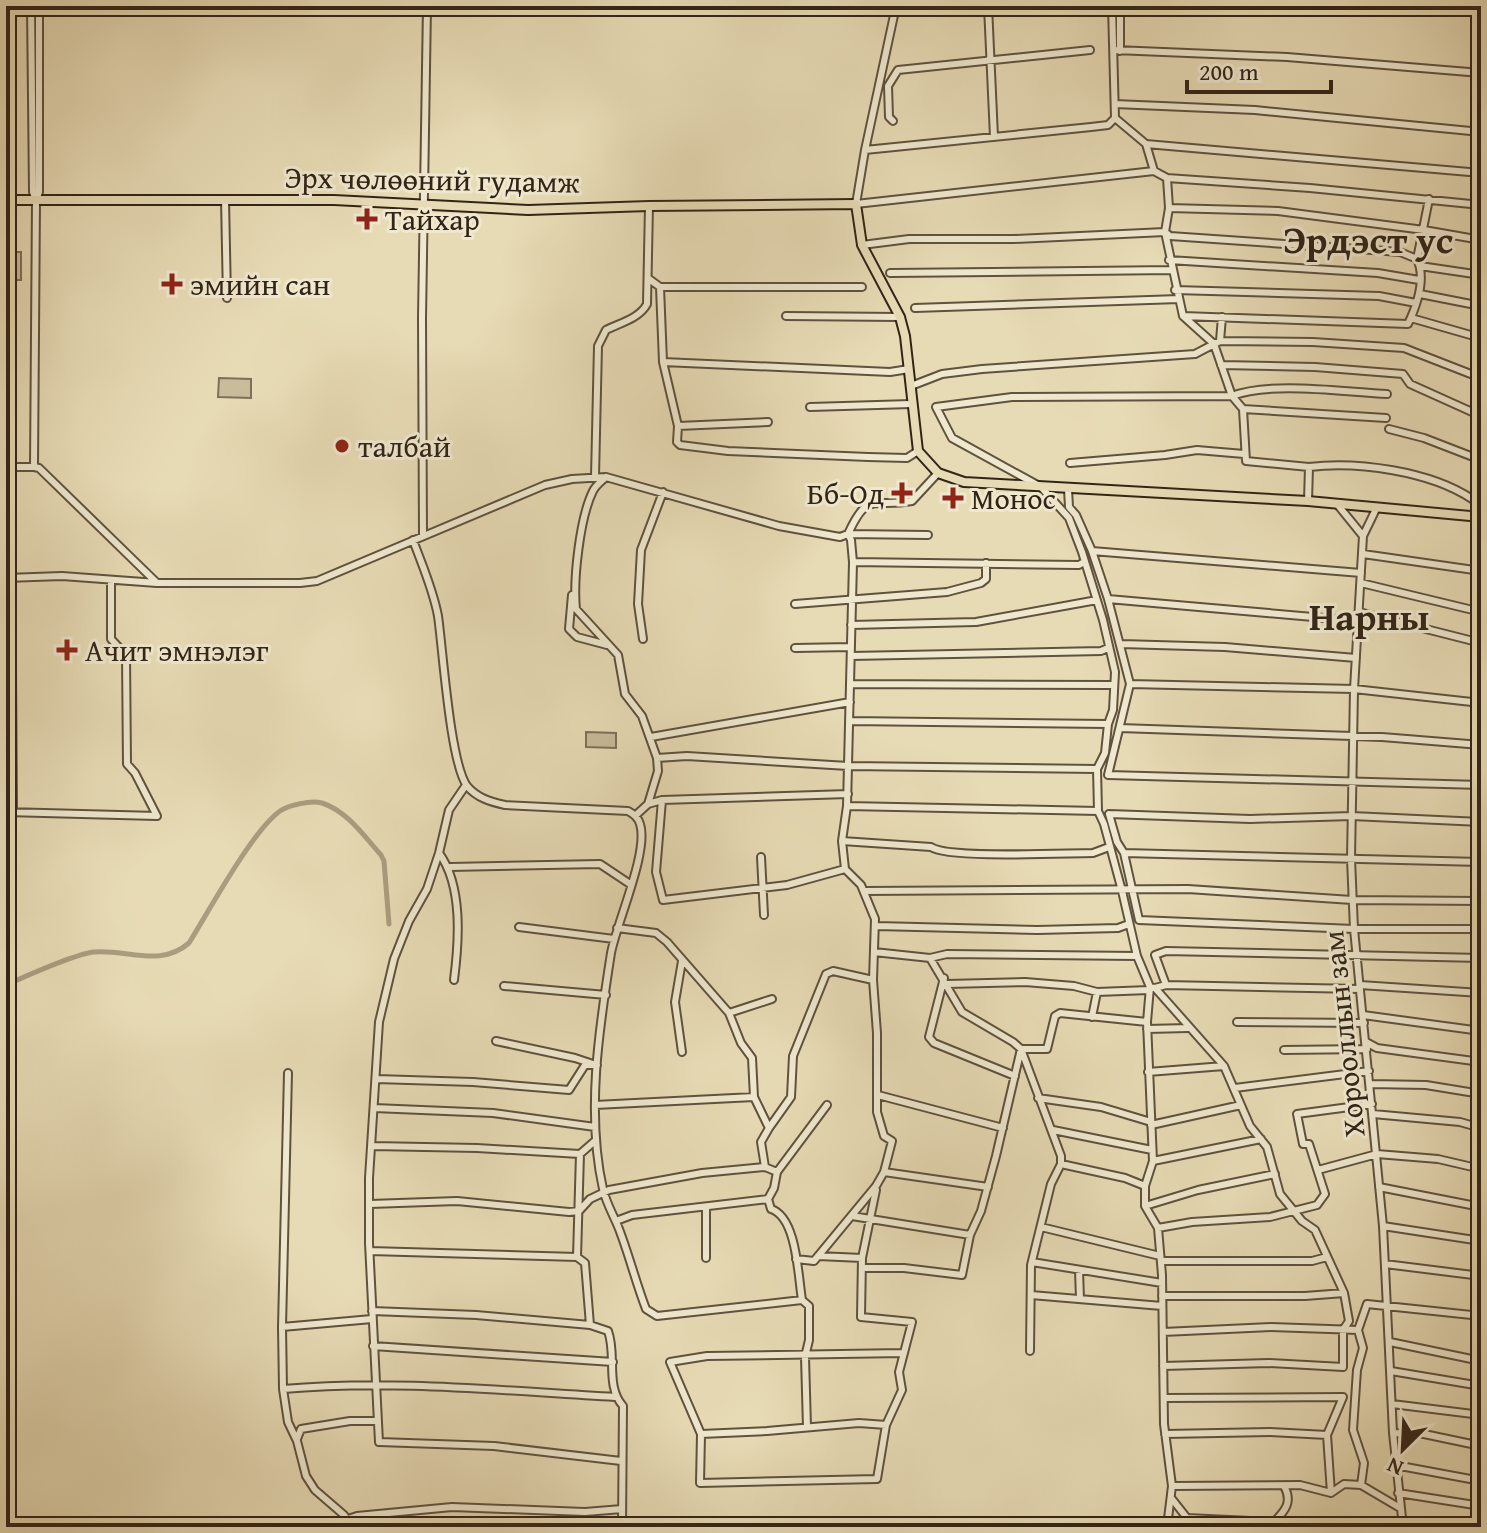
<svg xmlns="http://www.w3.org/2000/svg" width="1487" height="1533" viewBox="0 0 1487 1533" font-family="'Gentium Book Plus',serif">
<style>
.green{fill:#c8bc9a;stroke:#7d7058;stroke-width:2}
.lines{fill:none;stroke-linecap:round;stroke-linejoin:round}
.canal{stroke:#a99d7f;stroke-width:5}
.minor-casing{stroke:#5f523e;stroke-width:10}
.major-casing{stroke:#322417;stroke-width:12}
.minor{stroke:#efe8cf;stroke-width:6}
.major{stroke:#e7dbb5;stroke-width:8}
.poi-dot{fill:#8f2418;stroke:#efe8cf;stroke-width:3}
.labels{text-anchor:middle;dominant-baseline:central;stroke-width:6;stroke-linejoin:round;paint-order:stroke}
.street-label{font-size:30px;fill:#322417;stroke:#efe8cf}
.poi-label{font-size:30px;fill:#322417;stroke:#efe8cf;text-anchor:start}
.district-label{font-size:38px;font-weight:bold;fill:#322417;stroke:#efe8cf}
</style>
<rect width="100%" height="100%" fill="#e7dbb5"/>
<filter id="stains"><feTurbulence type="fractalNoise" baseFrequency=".0025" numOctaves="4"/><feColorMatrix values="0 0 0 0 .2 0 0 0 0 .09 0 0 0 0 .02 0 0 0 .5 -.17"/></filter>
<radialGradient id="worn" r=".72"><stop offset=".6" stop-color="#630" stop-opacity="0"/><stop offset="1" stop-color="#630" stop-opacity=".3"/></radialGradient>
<path class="green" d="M6,252h15v28h-15z
M219,378l32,1v19l-33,-1z
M586,732l30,1v15l-30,-1z"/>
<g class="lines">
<path class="canal" d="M6,985c20,-9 69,-31 88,-33 34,-3 66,16 95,-9 20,-32 63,-112 91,-132 9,-6 31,-11 42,-8 25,8 42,33 59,52l3,6 5,63"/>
<g class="minor-casing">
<path id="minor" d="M31,6l2,186 3,8 -2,267
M988,6l6,131
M1112,6l3,112 31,26 8,27 13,7 2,30 -4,24 18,84 31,28 18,52 11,13 3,52 63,6 -1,34
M1115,50l172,7 194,16
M1120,51v-45
M1115,104l140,6 226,22
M1115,118l-7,7 -17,2 -226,23 -9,54 298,-33
M893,121l-4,-4 -1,-31 10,-16 192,-20
M1146,144l335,29
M865,150l31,-144
M1167,178l143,10 171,17
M225,199l2,99
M36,200l3,-8v-186
M1169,208l109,3 146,19 57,10
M862,245l47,-6h105l151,-7 5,4 230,16 17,7c9,19 0,46 -9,65l-225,-8
M1417,259l12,-60
M1169,260l209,13 41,7
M1420,266l61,9
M890,273l283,-3
M649,279l11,8h202
M660,287l3,75 15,64 -1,16 3,3 48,6 140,6 39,1 11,-7
M1175,290l204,6 37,7
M1420,294l61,12
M915,308l264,-9
M786,316l114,1
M1411,318l70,20
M1220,341l2,-24
M663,362l227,10 19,-3
M1221,365l94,2 88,7 7,10 71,32
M911,386l31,-12 40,-5 213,-15 25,-13 93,1 91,6 77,30
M810,407l101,-3
M1243,409l143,9
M678,426l90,-4
M1389,429l35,9 57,22
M1070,463l95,-8 32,-5 47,4
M6,467h28
M34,467l5,1 118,115h143l17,-2 228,-96 27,-6 34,-2 173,49 61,11 8,-3c20,-44 25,-26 64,-33l26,-28
M1309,467c48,-6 121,4 163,32
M595,477l3,-131 8,-16c14,-7 34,-12 41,-26l2,-98
M606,477c-4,4 -10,8 -13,14 -13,26 -20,88 -17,118l42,46 7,39 17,22 15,42
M1068,489l1,18 7,8 16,36 16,48 22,85 -22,91 373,10
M1337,504l26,32
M1377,507l-14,29 -9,153 -3,170 3,70 29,297 10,207 10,94
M423,535l-1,-217 5,-312
M413,540c9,25 20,49 25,76 5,35 12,146 29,170 10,12 24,16 38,19l123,6c6,3 10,6 12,13 9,27 -23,98 -29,129 -12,76 -25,160 -8,236 3,14 11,27 16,40 10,26 17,54 27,80l11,7 145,-16
M1092,551l269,22
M1363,554l118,17
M853,562l226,3 5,-3
M6,578l56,-2 95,7
M1361,583l120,29
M572,595l-3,34 8,8 30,8
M1108,599l251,22
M795,604l152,-12 34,-9 5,-4v-16
M1359,612l122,31
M851,625l125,-3 121,-22
M643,639l-5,-35 3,-54 22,-58
M1121,644l104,3 131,11
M795,648l56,-1
M6,650l6,18 1,144
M851,656l250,-5 7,-3
M850,684l263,1
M1130,684l224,5 127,14
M849,721l259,3
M1120,728l262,9 99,8
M651,737l199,-35
M466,785l-17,25 -10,43 -12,36 -18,32 -15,38 -15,63 -10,156v65l10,199 115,4 127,15
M662,800l-6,72 7,28 124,-15 58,-16
M648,804l10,-33 -1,-13 30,-2 161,10 249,3
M847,806l251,5
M6,812l151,4 -22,-43 -8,-9 -1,-109 -15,-16v-59
M1109,814l8,28 7,11 15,67 215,9h127
M1109,814l141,5 102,-3 129,6
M636,815l12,-11 14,-4 186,-6
M842,841l89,6c17,12 134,6 162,6l16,-6
M439,853c24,33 20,88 15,127
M1124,853l357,9
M761,857l3,58
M450,867l150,-3 30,20
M864,891l324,-2 164,11 129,1
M876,926l161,4 81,-2 11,-4
M519,927l95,12
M617,928l39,5 11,9 62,71 12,30 11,15 2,39 15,31 -8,14 4,25
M930,958l17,-4 190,2
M682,961l-7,41 7,50
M944,978l-15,59 5,6 81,33
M947,984l78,-2 49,4 23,6 52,-2
M1166,985l-11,-30 11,-4 315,7
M1360,985l121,8
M504,986l102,9
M1150,987l-3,35 6,139 -8,25v20l13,22 4,47 2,149 8,62 -5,41
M1155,988l11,-3 194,4
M729,1013l43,-14
M1363,1015l118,16
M1092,1017l5,-25
M1237,1022l127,1
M1147,1029l41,-1
M496,1041l79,17 18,6
M1366,1042l11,6 104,14
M1284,1050l83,-1
M1478,1062l3,-24
M1148,1072l76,-6
M288,1073l-6,254 1,62 5,33 9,19 9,35 9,14 29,25 8,12
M376,1079l97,3 96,8 16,-25h12
M1370,1084l56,1 55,9
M1235,1088l134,-17
M878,1095l125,33
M1038,1098l63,9 50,15
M595,1105l159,-8
M374,1108l119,5 102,14
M1373,1114l87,8 21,6
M1151,1125l90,-20
M769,1128l22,-31 2,-41 33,-82 7,-3 40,9
M1053,1130l99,20
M372,1146l105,2 103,6 16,-14
M580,1154l-3,103 8,6 5,62 18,6c9,24 -3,55 15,75l-1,121
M1153,1161l108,-22
M1061,1164l64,14 20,8
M1318,1170l59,-16 61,5 43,10
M884,1172l104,15
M1379,1187l102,20
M876,1190l-14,68 -1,59 51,5 -13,50 3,18 -16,35 -9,54 -177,4 1,-49 66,-3 92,-8 27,2
M370,1204l87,-3 112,11 10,-1 11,-12 19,-9 93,-17 63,-6 12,5
M1145,1206l53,-16 77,-16
M852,1216l118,19
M616,1221l16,-6 136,-16
M1383,1226l98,15
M1041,1227l119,29
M1158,1228l34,-6 78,-5 47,-12 8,-11 -16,-50h-6l-6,-30 75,-10
M370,1251l207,6
M818,1256l44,2
M706,1258v-51
M796,1259l18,2 62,-75 8,-14 8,-31 -8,-5 -7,-24v-79l-4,-53 2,-61 -14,-34 -16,-16 -3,-28 5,-35 6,-244 -2,-22 -3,-6 80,1
M1161,1261h151l15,-4
M1032,1262l130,21
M1385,1264l96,12
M862,1268h42l58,7 8,-40 11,-24 15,-55 25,-107 -8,-7 -51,-30 -32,-54 -56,-6
M1079,1270l1,29
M1031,1295l131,11
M1162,1296h143l39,-3
M372,1311l104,4 114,10
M282,1327l90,-8
M1163,1332l108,-5 87,3
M1390,1342l91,19
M373,1346l240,16
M1030,1351l1,-86 20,-81 10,-20v-8l-40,-107h26l8,-33 5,-3 87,9
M1163,1366l106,-3 74,4v-37l6,-9 -5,-28 -29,-63 -13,-9 -22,-27 -13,-47 -17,-21 -26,-60 -69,-78 -5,-1 -13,-31 -15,-65 -18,-67 -6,-13 -1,-42 8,-16 3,-29 5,-14 2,-38 -12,-52 -21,-68 -13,-34 -28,-31 -89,-49 -16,-31 76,-10 220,-1c38,-15 112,-4 155,-2
M1391,1371l90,15
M283,1389c110,-10 221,2 332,8
M1164,1398l179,-1 -16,38
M1392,1404l89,11
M807,1427l-2,-70 4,-17v-34l-7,-6c-4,-24 -5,-83 -31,-91l-3,-10 6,-11 3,-16 50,-67
M1393,1433l31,1 57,12
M701,1434l-31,-72 37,-6 196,-3
M1165,1434l105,-2 57,3 4,58
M297,1439l4,-10 49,-8h28
M1395,1465l86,16
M1172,1486l128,-1 31,8 13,-9 17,1
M1398,1493l83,13
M1172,1499l15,19 87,4c11,-11 19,-20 10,-36
M1400,1508l-39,-23 3,-22 -11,-33 4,-60 6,-22 -5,-18 9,-26 114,12
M348,1519l9,-3 95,-9 133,5 37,-3
M1402,1525l28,2"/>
</g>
<g class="major-casing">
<path id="major" d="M6,200h328l194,10 121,-4 207,-2 6,41 38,72 5,19 13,115 20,22 26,9 344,19 173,16"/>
</g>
<use href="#minor" class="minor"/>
<use href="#major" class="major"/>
</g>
<g class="poi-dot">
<path d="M363 207h8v8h8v8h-8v8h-8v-8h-8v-8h8z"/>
<path d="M168 272h8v8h8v8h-8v8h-8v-8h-8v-8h8z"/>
<circle cx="342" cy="446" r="8"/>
<path d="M898 481h8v8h8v8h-8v8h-8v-8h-8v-8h8z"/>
<path d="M949 486h8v8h8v8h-8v8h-8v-8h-8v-8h8z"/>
<path d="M63 638h8v8h8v8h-8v8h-8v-8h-8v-8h8z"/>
</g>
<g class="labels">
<g class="street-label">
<text transform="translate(432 179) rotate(1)">Эрх чөлөөний гудамж</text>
<text transform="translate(1343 1034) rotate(-96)">Хорооллын зам</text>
</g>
<g class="poi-label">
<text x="385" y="219">Тайхар</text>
<text x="190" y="284">эмийн сан</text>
<text x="358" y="446">талбай</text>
<text x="884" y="493" text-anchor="end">Бб-Од</text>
<text x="971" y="498">Монос</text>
<text x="85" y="650">Ачит эмнэлэг</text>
</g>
<g class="district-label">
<text x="1368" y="239">Эрдэст ус</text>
<text x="1369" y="616">Нарны</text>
</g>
</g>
<rect width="1487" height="1533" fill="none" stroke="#e7dbb5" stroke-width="32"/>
<rect x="8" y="8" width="1471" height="1517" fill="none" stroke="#322417" stroke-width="4"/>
<rect x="16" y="16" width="1455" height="1501" fill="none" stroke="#322417" stroke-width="2"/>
<g transform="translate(1403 1449) rotate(204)" stroke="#efe8cf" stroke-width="6" paint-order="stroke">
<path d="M0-6L14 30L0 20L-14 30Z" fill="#322417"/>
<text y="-12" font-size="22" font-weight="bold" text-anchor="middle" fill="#322417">N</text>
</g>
<path d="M1187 80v12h144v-12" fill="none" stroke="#322417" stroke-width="4"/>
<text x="1199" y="80" font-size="24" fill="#322417" stroke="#efe8cf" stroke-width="6" paint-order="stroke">200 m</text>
<rect width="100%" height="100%" filter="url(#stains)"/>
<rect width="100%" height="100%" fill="url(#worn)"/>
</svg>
